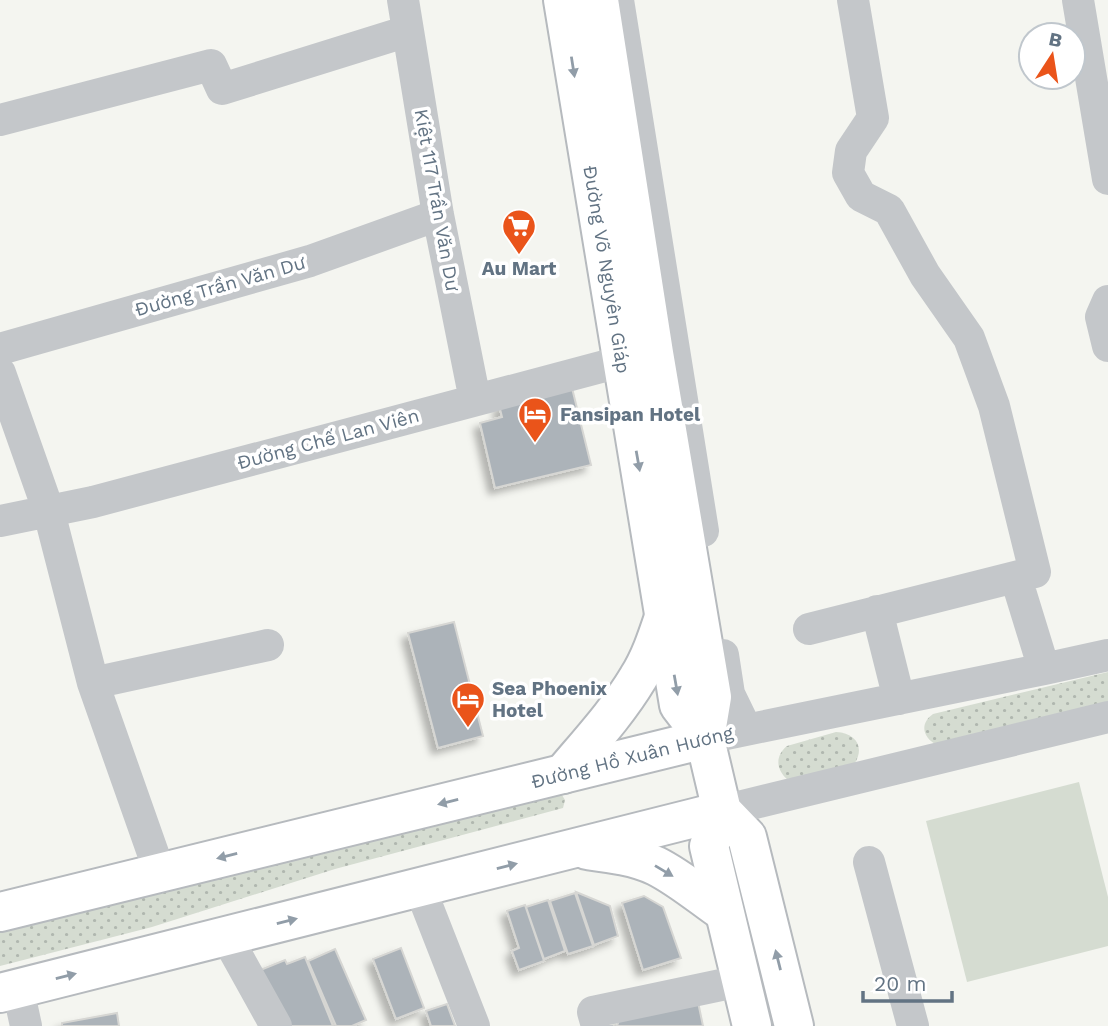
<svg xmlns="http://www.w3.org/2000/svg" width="1108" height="1026" viewBox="0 0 1108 1026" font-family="'Work Sans',sans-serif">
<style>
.grass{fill:url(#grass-dots)}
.pitch{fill:#d5dcd1}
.building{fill:#acb3b9;stroke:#d6d6d3;stroke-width:2;filter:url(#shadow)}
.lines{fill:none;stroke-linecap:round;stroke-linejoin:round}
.major-casing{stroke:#b6babe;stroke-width:42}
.minor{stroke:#c4c7ca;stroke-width:32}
.major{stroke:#fff;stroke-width:38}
.oneway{fill:#919da8}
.labels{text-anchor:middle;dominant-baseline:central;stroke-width:7;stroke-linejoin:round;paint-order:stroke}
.street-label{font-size:19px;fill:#627383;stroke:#fff}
.poi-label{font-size:19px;font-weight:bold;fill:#627383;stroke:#fff;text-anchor:start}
</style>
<defs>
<pattern id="grass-dots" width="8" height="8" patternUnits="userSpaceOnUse" patternTransform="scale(1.75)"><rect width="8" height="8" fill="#d5dcd1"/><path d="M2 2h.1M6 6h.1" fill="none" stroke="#b0b7af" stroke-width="1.8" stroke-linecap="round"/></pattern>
<filter id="shadow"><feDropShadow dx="-6" dy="6" stdDeviation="3.5" flood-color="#0004"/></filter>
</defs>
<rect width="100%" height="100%" fill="#f4f5f0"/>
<path class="grass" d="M1108,672v33l-171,40c-14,-7 -18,-21 -4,-31z
M836,732c22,1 30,18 16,35l-65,12c-11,-10 -12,-23 0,-33z
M553,790l9,5 3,5 -2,8 -228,61 -183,58 -152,39v-39z"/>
<path class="pitch" d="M1079,782l29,115v49l-141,36 -41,-161z"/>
<path class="building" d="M572,388l19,77 -96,23 -15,-65 22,-6 -3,-12z
M454,622l29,114 -45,12 -30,-115z
M576,892l34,14 8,30 -24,9z
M575,893l18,53 -25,8 -18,-53z
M644,896l19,11 18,51 -38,12 -21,-67z
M548,900l17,51 -21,8 -18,-52z
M525,905l19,56 -25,9 -7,-19 7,-3 -12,-37z
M401,948l23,60 -28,11 -23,-60z
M335,949l31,71 -14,6h-16l-28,-65z
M305,957l28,69h-44l-36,-53 32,-13 2,4z
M698,1002l5,24h-86l2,-6z
M447,1004l8,22h-24l-5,-15z
M117,1013l2,13h-57v-3z"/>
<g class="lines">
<g class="major-casing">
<g id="major">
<path id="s1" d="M563,0l116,705 26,34"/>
<path d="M599,0l55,353 58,344 -7,42 17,72 25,26 47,189"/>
<path d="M563,774c26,-31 54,-61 75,-96 12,-19 19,-40 26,-61"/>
<path d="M722,811l-13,35 43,180"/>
<path d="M587,850c23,3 48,6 69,16 24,12 46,31 68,46"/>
<path d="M0,912l705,-173"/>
<path d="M0,993l722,-182"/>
</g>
</g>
<path class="minor" d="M403,0l35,215 37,185
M618,0l85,531
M1078,0l30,179
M0,120l211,-55 11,24 186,-58
M1108,301l-7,16 7,29
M0,349l310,-88 128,-46
M0,373l49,139 44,171 175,-38
M0,521l93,-19 553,-147
M1016,578l28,91
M877,611l22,88
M809,629l226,-57 -41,-166 -25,-68 -44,-63 -36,-65 -28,-14 -13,-23 3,-22 22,-33 -20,-118
M723,655l6,39 17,35
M93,683l67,190
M726,734l318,-65 64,-14
M722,811l386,-94
M869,862l44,164
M420,888l54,138
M226,936l50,90
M18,989l8,37
M597,1026l-4,-14 147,-31"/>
<use href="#major" class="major"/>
</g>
<defs><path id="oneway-solid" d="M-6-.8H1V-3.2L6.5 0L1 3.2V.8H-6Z" transform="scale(1.75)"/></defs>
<g class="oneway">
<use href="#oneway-solid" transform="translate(573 67) rotate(81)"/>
<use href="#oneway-solid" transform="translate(638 461) rotate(80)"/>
<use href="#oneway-solid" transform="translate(676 685) rotate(80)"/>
<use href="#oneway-solid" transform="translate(448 802) rotate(166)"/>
<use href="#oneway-solid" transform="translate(227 856) rotate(166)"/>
<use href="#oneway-solid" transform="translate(507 866) rotate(-14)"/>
<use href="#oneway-solid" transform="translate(664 871) rotate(31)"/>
<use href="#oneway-solid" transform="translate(287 921) rotate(-14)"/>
<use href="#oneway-solid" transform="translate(778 960) rotate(-104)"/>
<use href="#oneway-solid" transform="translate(66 976) rotate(-14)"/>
</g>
<defs>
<g id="supermarket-pin" transform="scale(1.75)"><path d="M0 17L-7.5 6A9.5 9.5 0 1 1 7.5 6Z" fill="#ea541a" stroke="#fff"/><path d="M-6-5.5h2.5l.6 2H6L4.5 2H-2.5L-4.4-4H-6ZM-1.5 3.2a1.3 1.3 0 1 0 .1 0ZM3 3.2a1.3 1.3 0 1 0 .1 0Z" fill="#fff"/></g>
<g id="hotel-pin" transform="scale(1.75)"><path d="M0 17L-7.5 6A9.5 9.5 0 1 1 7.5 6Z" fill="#ea541a" stroke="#fff"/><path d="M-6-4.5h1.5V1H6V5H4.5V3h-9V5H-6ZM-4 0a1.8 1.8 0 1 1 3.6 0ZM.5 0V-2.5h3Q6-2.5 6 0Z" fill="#fff"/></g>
</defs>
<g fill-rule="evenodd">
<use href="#supermarket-pin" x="519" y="226"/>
<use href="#hotel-pin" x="535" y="414"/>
<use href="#hotel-pin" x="468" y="699"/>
</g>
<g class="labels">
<g class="street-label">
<text transform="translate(437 200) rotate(80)">Kiệt 117 Trần Văn Dư</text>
<text stroke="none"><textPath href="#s1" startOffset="273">Đường Võ Nguyên Giáp</textPath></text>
<text transform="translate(220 286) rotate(-16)">Đường Trần Văn Dư</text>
<text transform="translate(328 439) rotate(-15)">Đường Chế Lan Viên</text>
<text transform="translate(632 757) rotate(-14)">Đường Hồ Xuân Hương</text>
</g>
<g class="poi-label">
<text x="519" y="268" text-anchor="middle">Au Mart</text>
<text x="560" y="414">Fansipan Hotel</text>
<text x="492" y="688">Sea Phoenix<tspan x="492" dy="22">Hotel</tspan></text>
</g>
</g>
<g transform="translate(1052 56) rotate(12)"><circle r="33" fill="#ffffff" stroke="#c0c7cd" stroke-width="2"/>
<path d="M0-5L12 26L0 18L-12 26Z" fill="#ea541a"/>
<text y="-10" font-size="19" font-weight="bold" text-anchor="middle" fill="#627383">B</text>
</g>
<path d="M863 991v10h89v-10" fill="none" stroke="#627383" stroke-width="3.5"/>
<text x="874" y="991" font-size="21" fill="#627383" stroke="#ffffff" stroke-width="5" paint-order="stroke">20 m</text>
</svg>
